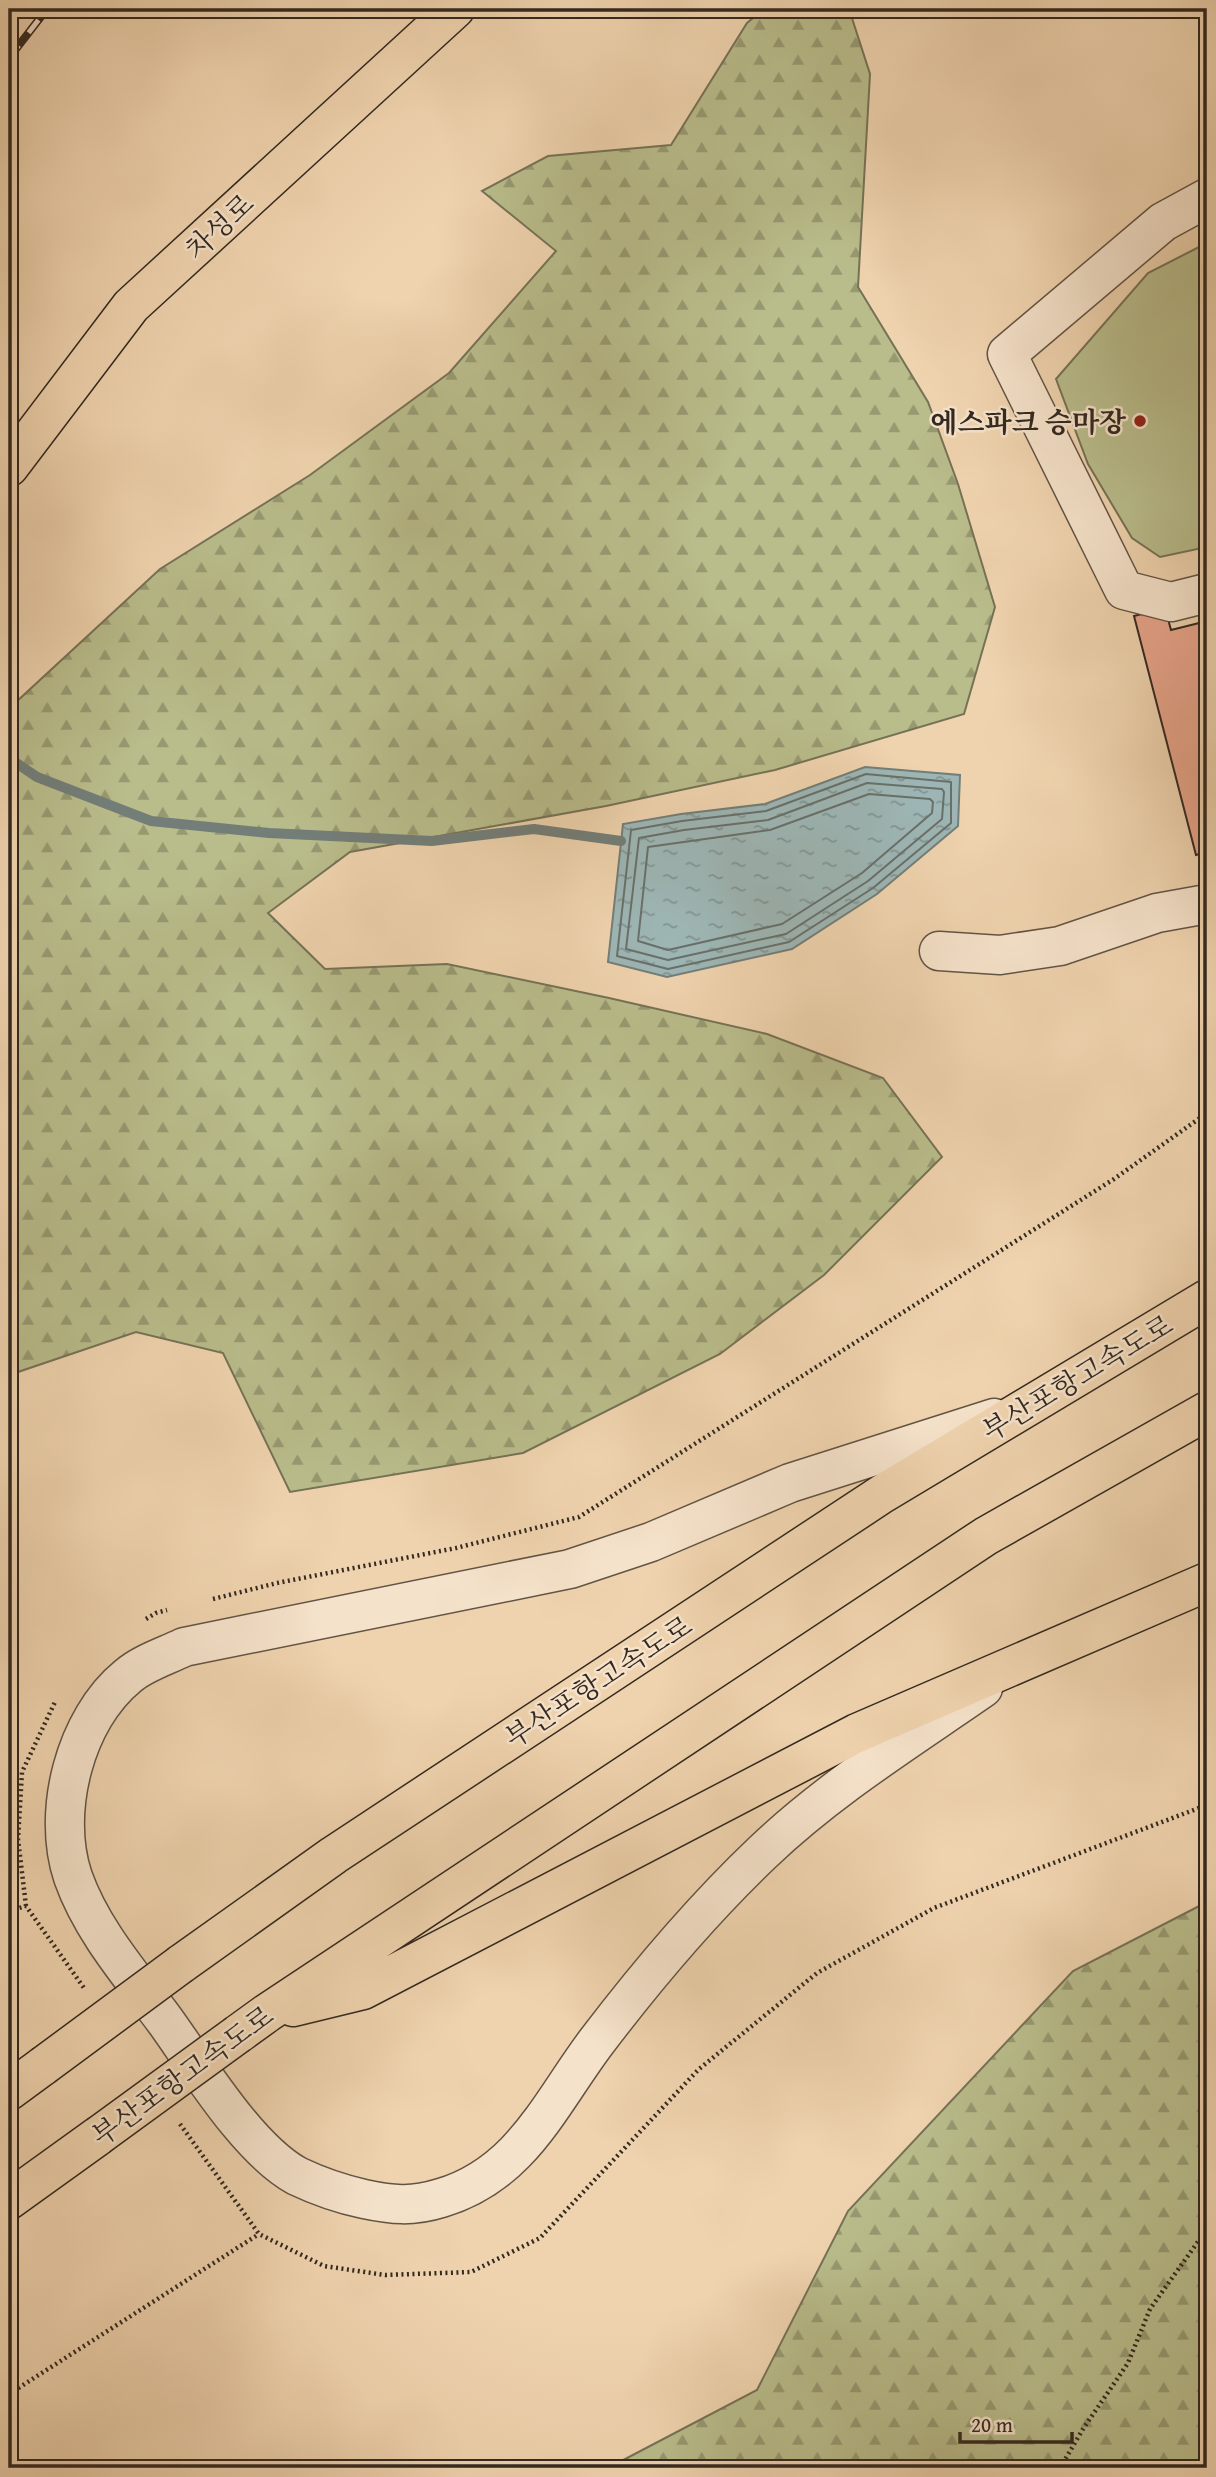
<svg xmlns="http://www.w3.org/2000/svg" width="1216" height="2477" viewBox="0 0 1216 2477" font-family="'Gentium Book Plus','Noto Serif KR',serif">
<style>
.forest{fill:url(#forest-firs);stroke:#767256;stroke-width:2}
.garden{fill:#b9bc8b;stroke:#767256;stroke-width:2}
.water{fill:url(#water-ripples);stroke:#737e79;stroke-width:2}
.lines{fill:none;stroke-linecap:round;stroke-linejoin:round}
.shore{stroke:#68706a;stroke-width:2}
.stream{stroke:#737e79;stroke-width:10}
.building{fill:#e7a48a;stroke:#332920;stroke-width:2}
.minor-casing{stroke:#625444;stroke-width:41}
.major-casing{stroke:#332920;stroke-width:41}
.highway-casing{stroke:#332920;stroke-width:41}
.path{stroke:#332920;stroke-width:4.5;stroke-dasharray:2 3.5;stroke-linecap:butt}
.minor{stroke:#f5e2ca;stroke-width:38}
.major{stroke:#efd3ae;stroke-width:38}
.highway{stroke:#efd3ae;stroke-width:38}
.rail-casing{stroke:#332920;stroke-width:8}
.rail{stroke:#f5e2ca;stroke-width:5;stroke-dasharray:16;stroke-linecap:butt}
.highway-bridge-casing{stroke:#332920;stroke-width:41;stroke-linecap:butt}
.highway-bridge{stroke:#efd3ae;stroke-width:38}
.poi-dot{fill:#8f2418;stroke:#f5e2ca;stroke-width:2.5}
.labels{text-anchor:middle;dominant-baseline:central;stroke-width:5;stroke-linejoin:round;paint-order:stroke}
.street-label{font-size:28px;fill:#332920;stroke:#f5e2ca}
.poi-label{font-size:28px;font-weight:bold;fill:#332920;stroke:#f5e2ca;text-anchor:end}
</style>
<defs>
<pattern id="forest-firs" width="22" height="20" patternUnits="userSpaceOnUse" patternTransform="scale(1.75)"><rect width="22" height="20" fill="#b9bc8b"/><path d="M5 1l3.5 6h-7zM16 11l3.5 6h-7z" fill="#979971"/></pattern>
<pattern id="water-ripples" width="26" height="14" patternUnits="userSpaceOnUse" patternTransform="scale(1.75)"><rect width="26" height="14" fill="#9db6b5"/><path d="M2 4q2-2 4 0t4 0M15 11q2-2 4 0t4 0" fill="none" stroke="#819493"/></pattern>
</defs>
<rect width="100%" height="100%" fill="#efd3ae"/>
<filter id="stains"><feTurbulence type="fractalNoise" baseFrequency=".00286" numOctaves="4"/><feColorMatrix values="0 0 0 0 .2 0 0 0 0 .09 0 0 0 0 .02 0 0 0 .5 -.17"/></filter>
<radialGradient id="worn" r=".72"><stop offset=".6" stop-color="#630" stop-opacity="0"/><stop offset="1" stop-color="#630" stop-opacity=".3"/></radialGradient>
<path class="forest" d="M764,9h85l21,65 -12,213 70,115 30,82 37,123 -31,107 -189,56 -169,36 -256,46 -82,61 57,56 122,-5 162,34 158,36 116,44 59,79 -118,118 -104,79 -197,99 -233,39 -67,-139 -87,-21 -127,43v-662l5,-9 146,-135 150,-94 139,-102 107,-122 -74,-60 66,-35 123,-11 76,-122z
M1207,1902v566h-599l149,-78 91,-179 225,-240z"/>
<path class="garden" d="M1207,243v304l-47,10 -28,-19 -44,-74 -32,-85 92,-106z"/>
<path class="water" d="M865,767l95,8 -2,51 -81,68 -85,55 -125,28 -59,-15 15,-138 58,-10 84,-10z"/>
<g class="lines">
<path class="shore" d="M866,774l85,8v41l-78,65 -84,54 -121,27 -51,-13 14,-126 51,-9 84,-10z
M867,783l75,6 2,3 -2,27 -74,62 -82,53 -118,26 -42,-11 13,-111 45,-8 84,-10z
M869,794l61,5 3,3 -1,11 -70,60 -80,51 -114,26 -30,-9 10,-94 122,-17z"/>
<path class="stream" d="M9,758l28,19 114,44 118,12 163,8 102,-12 87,12"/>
</g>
<path class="building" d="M1165,608l6,22 36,-9v231l-11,3 -62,-239z"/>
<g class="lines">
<g class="minor-casing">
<path id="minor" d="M1207,198l-44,24 -156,132 117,236 47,12 36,-9
M939,951l61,4 60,-9 97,-33 50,-9
M983,1688c-75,52 -154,101 -220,164 -61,58 -115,122 -166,189 -47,62 -75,133 -156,157 -29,9 -49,7 -77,1 -23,-5 -46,-13 -67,-23 -49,-27 -98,-108 -131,-154 -34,-46 -74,-91 -93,-145 -22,-65 2,-158 55,-201 15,-13 38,-20 56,-29l386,-78 81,-27 139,-59 204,-65"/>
</g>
<g class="major-casing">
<path id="major" d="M9,467l122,-161 324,-297"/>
</g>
<g class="highway-casing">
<path id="highway" d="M181,1964l153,-109 548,-361 325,-195
M293,2007l70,-17 494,-257 350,-151
M238,2034l29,-21 719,-477 221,-125
M9,2091l34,-25
M9,2200l89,-64"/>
</g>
<path class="path" d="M213,1599l64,-16 179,-35 123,-31 535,-338 93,-66
M146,1619l10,-6 11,-3
M26,1906l-8,-67 4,-67 33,-70
M9,1911l17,-5 58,82
M180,2124l79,110 65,32 61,9 86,-3 69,-34 159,-169 118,-96 117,-65 273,-103
M9,2394l250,-160
M1060,2468l23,-39 45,-66 22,-54 57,-80"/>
<use href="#minor" class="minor"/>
<use href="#major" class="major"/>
<use href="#highway" class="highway"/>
<g class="rail-casing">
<path id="rail" d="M9,58l38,-49"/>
</g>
<use href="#rail" class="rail"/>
<g class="highway-bridge-casing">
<path id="highway-bridge" d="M43,2066l138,-102
M98,2136l140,-102"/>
</g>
<use href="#highway-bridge" class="highway-bridge"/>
</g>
<circle class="poi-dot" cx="1140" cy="421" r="7"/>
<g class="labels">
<g class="street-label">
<text transform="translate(219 226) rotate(-43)">차성로</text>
<text transform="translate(1077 1377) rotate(-31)">부산포항고속도로</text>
<text transform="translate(598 1681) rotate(-33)">부산포항고속도로</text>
<text transform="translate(182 2075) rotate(-36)">부산포항고속도로</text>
</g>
<g class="poi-label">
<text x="1126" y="421">에스파크 승마장</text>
</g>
</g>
<rect width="1216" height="2477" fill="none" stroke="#efd3ae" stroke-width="35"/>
<rect x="10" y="10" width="1195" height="2456" fill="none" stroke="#332920" stroke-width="3.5"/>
<rect x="18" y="18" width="1181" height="2442" fill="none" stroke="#332920" stroke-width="2"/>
<path d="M960 2432v10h112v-10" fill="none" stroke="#332920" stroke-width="3.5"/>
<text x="971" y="2432" font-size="21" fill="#332920" stroke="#f5e2ca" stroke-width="5" paint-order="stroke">20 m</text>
<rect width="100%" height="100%" filter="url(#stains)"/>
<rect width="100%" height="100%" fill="url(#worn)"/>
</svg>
